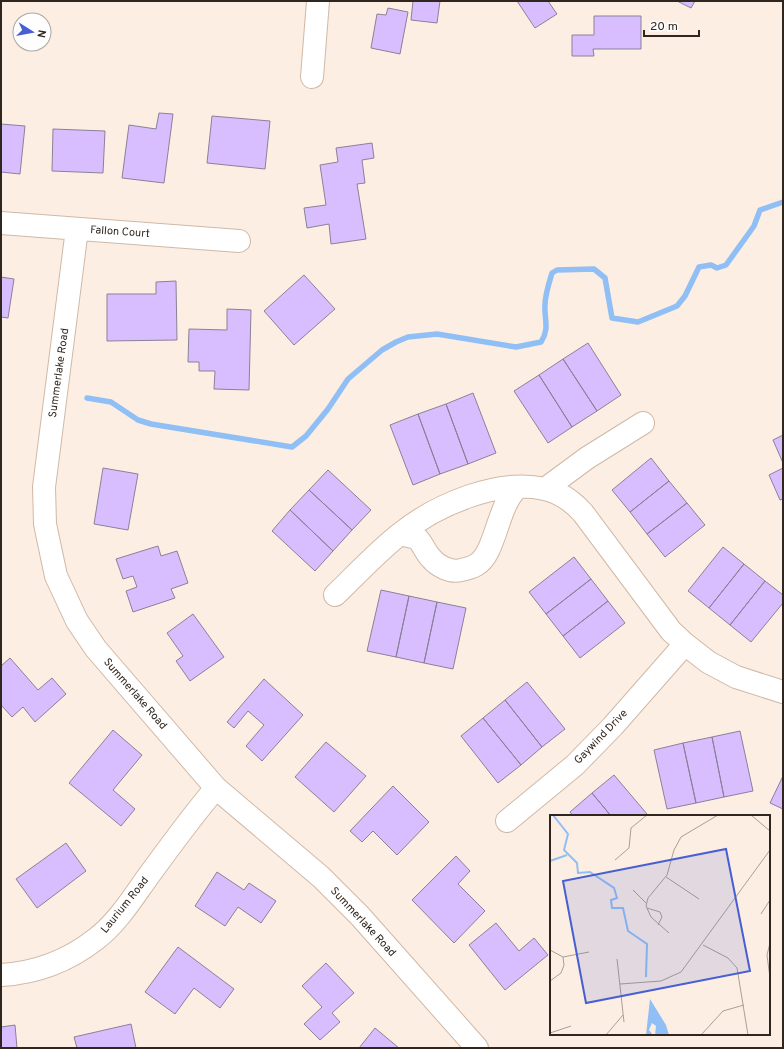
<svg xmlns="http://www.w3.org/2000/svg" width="784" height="1049" viewBox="0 0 784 1049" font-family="Overpass,sans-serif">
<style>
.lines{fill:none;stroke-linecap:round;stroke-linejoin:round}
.stream{stroke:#90bff5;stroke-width:5.5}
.building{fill:#d8befe;stroke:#8a8198}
.minor-casing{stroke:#cfb9a6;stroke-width:24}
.minor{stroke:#fff;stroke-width:22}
.labels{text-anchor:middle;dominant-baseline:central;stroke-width:3;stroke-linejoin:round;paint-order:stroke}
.street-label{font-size:11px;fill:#2f261f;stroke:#fefefe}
.inset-river{fill:none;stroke:#90bff5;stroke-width:2}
.inset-road{fill:none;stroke:#ab9e95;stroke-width:1}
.view{fill:#485fd3;fill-opacity:0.15;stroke:#485fd3;stroke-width:2}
.inset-edge{fill:none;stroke:#2f261f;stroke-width:2}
</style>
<rect width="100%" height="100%" fill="#fdeee3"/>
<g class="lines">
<path class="stream" d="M87,398l24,4 27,18 13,4 141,23 14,-11 22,-27 20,-30 34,-29 14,-8 12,-5 29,-3 79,13 25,-5c9,-14 3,-22 4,-37 0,-10 4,-22 7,-32l5,-3 37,-1 11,9 7,40 26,4 39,-16 8,-10 14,-29 12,-2 6,3 9,-3 28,-39 6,-16 23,-8"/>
</g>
<path class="building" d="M413,1h27l-3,22 -26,-3z
M517,1h31l9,13 -22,14z
M677,1h18l-4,7z
M388,8l20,4 -8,42 -29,-6 6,-34 9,1z
M594,16h47v33h-48l1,7h-22v-21h22z
M159,113l14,1 -9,69 -42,-5 7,-53 27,4z
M212,116l58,5 -5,48 -58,-6z
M1,124l24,2 -5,48 -19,-2z
M53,129l52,2 -2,42 -51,-2z
M372,143l2,15 -12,2 3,23 -8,1 9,55 -35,5 -2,-20 -22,4 -3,-20 22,-3 -6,-40 18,-3 -2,-14z
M304,275l31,34 -41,36 -30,-34z
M1,277l13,2 -6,39 -7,-1v3z
M176,281l1,59 -70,1v-47h49v-12z
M227,309l24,1 -2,80 -35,-1 1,-18h-16v-9h-11l1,-33 38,1z
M588,343l33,52 -24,16 -34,-52z
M563,359l34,52 -25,16 -33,-52z
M539,375l33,52 -24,16 -34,-52z
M473,393l23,60 -28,11 -22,-60z
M446,404l22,60 -28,10 -22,-60z
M418,414l22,60 -27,11 -23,-60z
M783,435v28l-10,-23z
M651,458l18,23 -39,31 -18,-22z
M103,468l35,6 -10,56 -34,-6z
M783,468v31l-3,1 -11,-25z
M328,470l43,40 -19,20 -43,-40z
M669,481l18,22 -40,31 -17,-22z
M309,490l43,40 -19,21 -43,-41z
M687,503l18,22 -40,32 -18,-23z
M290,510l43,41 -18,20 -43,-40z
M158,546l3,10 16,-5 11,32 -17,6 4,9 -42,14 -7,-21 11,-4 -4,-11 -10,3 -7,-20z
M723,547l21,17 -35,44 -21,-17z
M574,557l17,22 -45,35 -17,-22z
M744,564l21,17 -35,44 -21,-17z
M591,579l17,22 -45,35 -17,-22z
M765,581l18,14v8l-32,39 -21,-17z
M381,590l28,6 -13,61 -29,-6z
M409,596l28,6 -13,61 -28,-6z
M608,601l17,22 -45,35 -17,-22z
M437,602l29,6 -13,61 -29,-6z
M193,614l31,43 -34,24 -14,-20 7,-5 -16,-23z
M10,658l28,32 14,-12 14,16 -31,28 -12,-15 -11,10 -11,-12v-39z
M264,679l39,36 -41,46 -16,-15 18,-21 -16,-14 -14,17 -7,-6z
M527,682l38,47 -23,18 -37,-47z
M505,700l37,47 -21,18 -38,-47z
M483,718l38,47 -23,18 -37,-47z
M113,730l29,25 -29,35 22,19 -14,17 -52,-43z
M740,731l13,60 -29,6 -12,-60z
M712,737l12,60 -28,6 -13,-60z
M326,742l40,34 -32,36 -39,-35z
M683,743l13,60 -29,6 -13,-59z
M614,775l33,39 -2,2h-34l-19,-23z
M783,776v33l-13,-6z
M393,786l36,36 -32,33 -24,-24 -11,11 -12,-11z
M592,793l19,23h-38l-3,-4z
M66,843l20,28 -49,37 -21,-29z
M456,856l14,15 -12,13 27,27 -31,32 -42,-43z
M217,872l27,18 5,-7 27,18 -15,22 -23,-16 -13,19 -30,-20z
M496,923l23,28 15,-13 14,17 -43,35 -36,-45z
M178,947l56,42 -14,19 -26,-20 -19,26 -30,-22z
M326,963l28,30 -22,20 8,9 -20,18 -16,-16 18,-17 -20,-21z
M131,1024l5,24h-59l-3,-11z
M15,1025l2,23h-16v-21z
M375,1028l24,20h-40z"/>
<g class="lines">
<g class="minor-casing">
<path id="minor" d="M312,77l6,-76
M1,223l238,18
M77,229l-33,258 1,37 11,52 21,45 19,28 120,139 105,89 39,39 117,132
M545,489l42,-31 56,-35
M400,534l17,4c6,6 8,14 14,20 6,8 20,15 30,12 5,-1 10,-2 15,-5 20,-11 21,-59 41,-77
M335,595c21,-20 42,-43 65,-61 36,-29 98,-56 145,-45 14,3 28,13 38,24l88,118 14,13 23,18 28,15 47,15
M507,821l68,-56 38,-39 72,-82
M1,975c35,-2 67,-14 95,-36 21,-16 36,-40 51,-61 22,-30 44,-61 69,-90"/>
</g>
<use href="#minor" class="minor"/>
</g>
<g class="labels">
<g class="street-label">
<text transform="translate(120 232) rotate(4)">Fallon Court</text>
<text transform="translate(59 373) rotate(-82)">Summerlake Road</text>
<text transform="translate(135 694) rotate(49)">Summerlake Road</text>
<text transform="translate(601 737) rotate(-46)">Gaywind Drive</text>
<text transform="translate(125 905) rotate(-51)">Laurium Road</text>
<text transform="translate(363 922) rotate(47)">Summerlake Road</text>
</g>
</g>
<g transform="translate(550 815)">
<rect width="220" height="220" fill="#fdeee3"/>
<path d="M100,184l16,26 3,10h-14l1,-9 -4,-3 -3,7 4,5h-7z" fill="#90bff5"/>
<path class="inset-river" d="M3,0l15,19 -4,16 13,13 1,10 12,-1 24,16 3,10 -6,2 1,8h11l5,23 19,13 -1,33M0,46l17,-6"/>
<path class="inset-road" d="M201,0l19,16M65,45l14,-12 2,-20 16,-13M116,62l33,22M83,75l13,13M97,93l13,4 2,5 -4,8M211,99l9,-14M119,118l-18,-16 -5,-11 2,-8 19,-23 7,-25 7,-13 37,-22M220,128l-3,12 3,23M153,130l25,13 9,10 11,67M0,135l13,7 26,-5M67,144l7,63M0,166l11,-8 3,-8 -1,-8M70,169l41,-3 20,-9 89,-122M0,218l21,-7M56,220l17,-20M151,220l22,-24 21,-6"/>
<path class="view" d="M176,34l24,122 -164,32 -23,-122z"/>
<rect width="220" height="220" class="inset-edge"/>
</g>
<rect width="784" height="1049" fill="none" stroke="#2f261f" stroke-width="4"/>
<g transform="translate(32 32) rotate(101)"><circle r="19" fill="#fefefe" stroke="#aba8a5"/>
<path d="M0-3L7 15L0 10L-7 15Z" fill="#485fd3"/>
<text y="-6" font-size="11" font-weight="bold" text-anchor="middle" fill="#2f261f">N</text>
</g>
<path d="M644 30v6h55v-6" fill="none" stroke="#2f261f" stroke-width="2"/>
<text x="650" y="30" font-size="12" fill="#2f261f" stroke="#fefefe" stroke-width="3" paint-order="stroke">20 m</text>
</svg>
